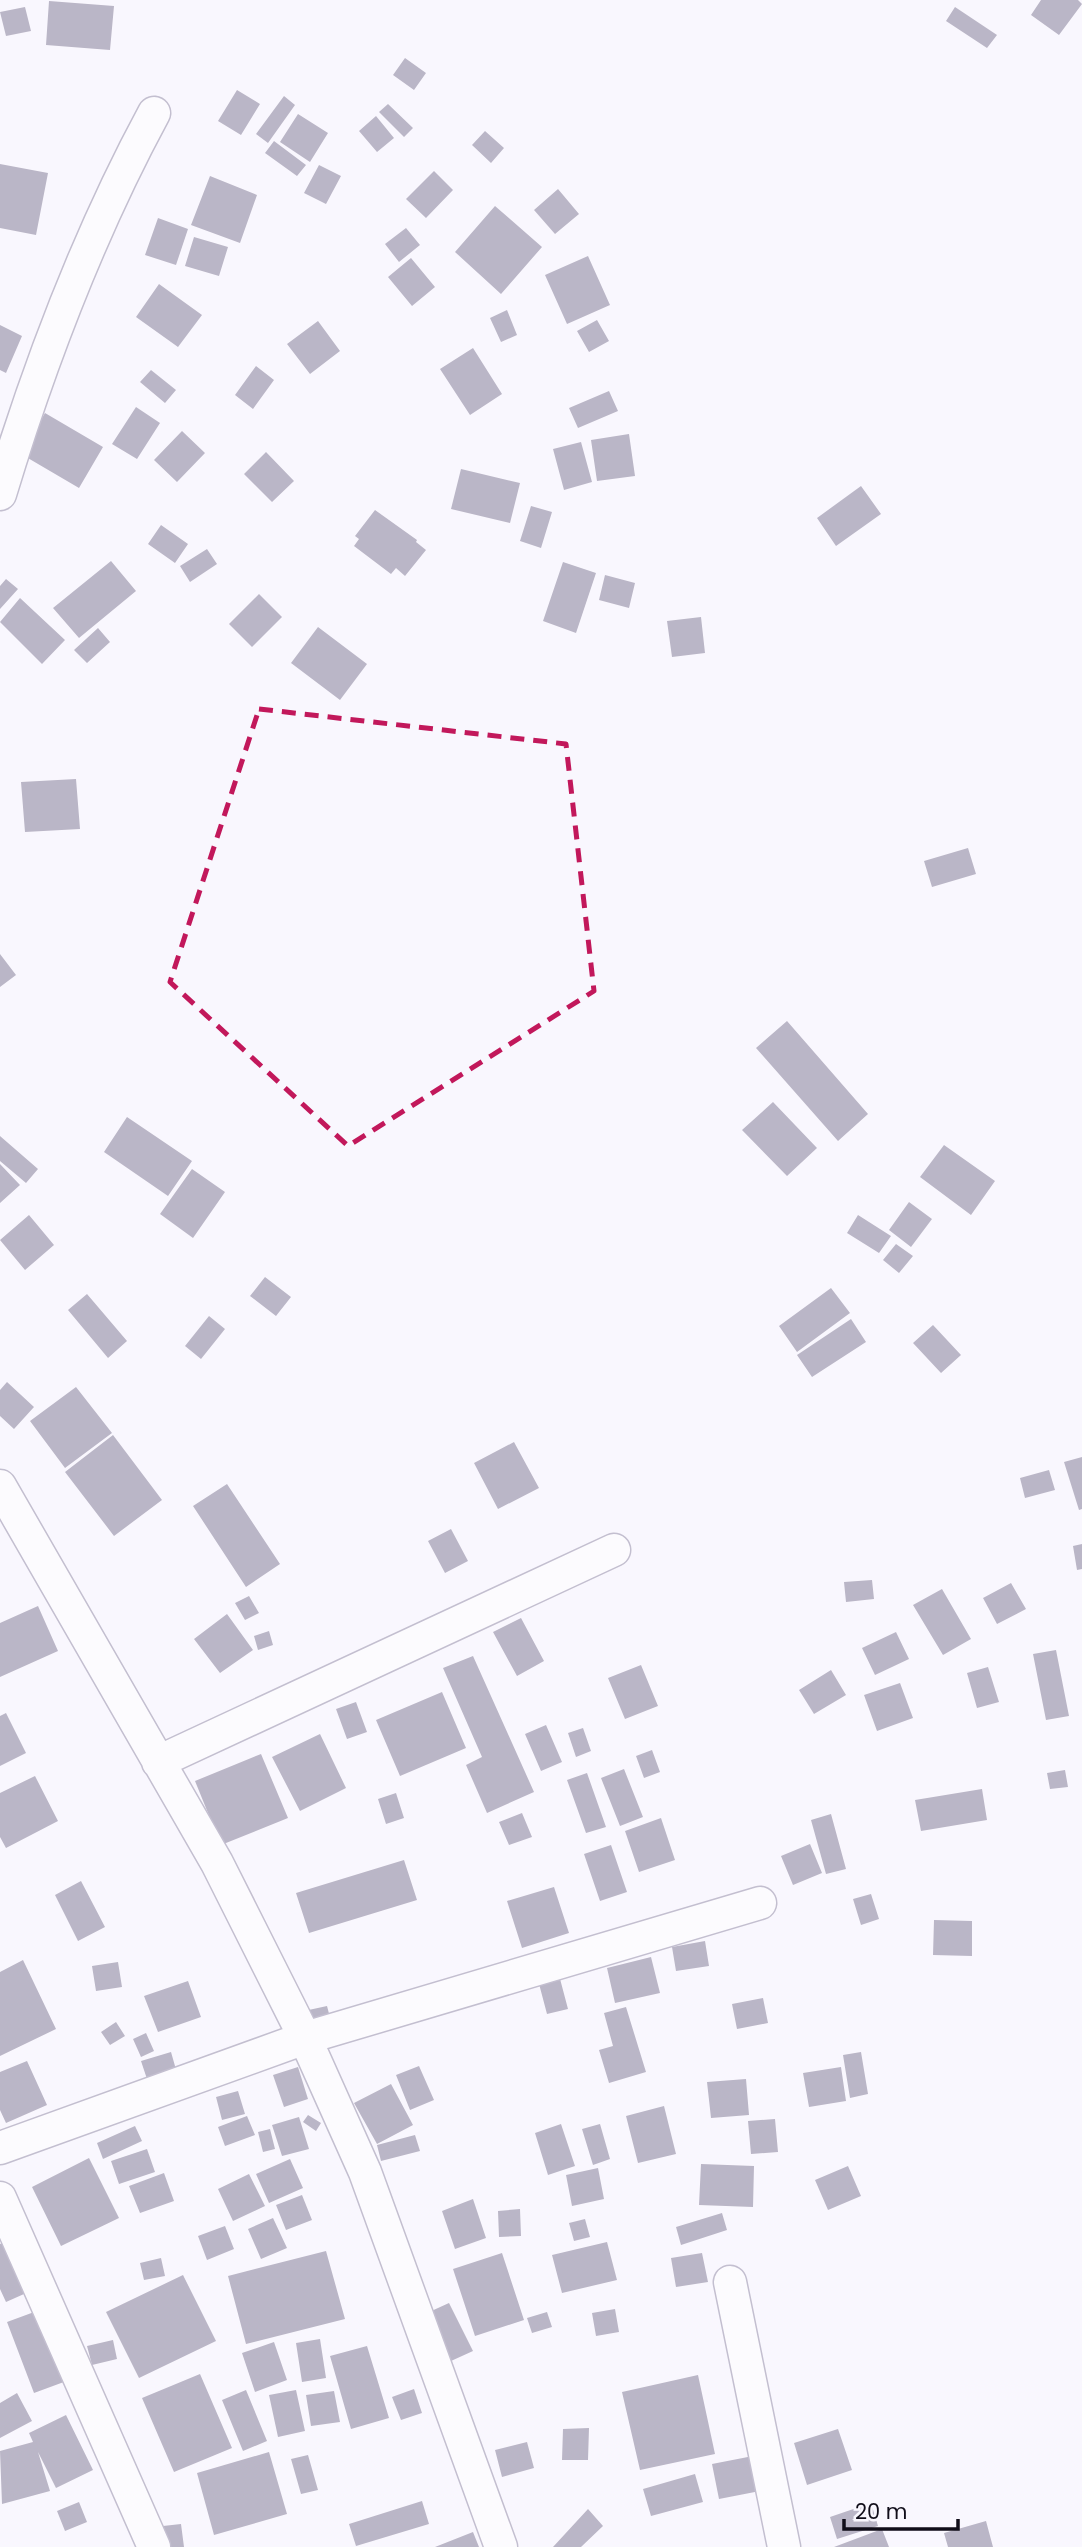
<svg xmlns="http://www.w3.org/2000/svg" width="1082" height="2547" viewBox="0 0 1082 2547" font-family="Poppins,sans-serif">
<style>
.building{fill:#6e6685}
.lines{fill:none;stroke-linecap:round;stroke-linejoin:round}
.street-casing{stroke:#827a99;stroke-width:35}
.street{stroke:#fff;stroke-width:32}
.marked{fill:none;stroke:#c2185b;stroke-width:5;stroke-dasharray:14 9;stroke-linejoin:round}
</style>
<rect width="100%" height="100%" fill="#f9f7fe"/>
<path class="building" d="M1041,0h37l4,4 -23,31 -28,-20z
M49,1l65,5 -4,44 -64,-5z
M25,7l6,24 -25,5 -6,-24z
M955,7l42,28 -10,13 -41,-27z
M405,58l21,15 -12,17 -21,-15z
M237,90l23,14 -19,31 -23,-14z
M284,96l11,9 -27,38 -12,-9z
M388,104l25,24 -9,9 -25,-25z
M298,114l30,19 -18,29 -30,-20z
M376,116l18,22 -17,14 -18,-21z
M485,131l19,17 -13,15 -19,-18z
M274,141l32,24 -9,11 -32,-23z
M0,164l48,9 -12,62 -36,-7z
M319,165l22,11 -15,28 -22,-11z
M434,171l19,19 -27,28 -20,-19z
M210,176l47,19 -17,48 -49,-18z
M558,189l21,25 -24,20 -21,-24z
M495,206l47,41 -41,47 -46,-42z
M158,218l30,11 -12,36 -31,-10z
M406,228l14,17 -21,17 -14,-18z
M194,237l34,10 -9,29 -34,-10z
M588,256l22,49 -43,19 -22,-49z
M411,258l24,29 -23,19 -24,-29z
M159,284l43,31 -24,32 -42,-30z
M507,310l10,25 -16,7 -11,-24z
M597,320l12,21 -20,11 -12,-21z
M318,321l22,30 -30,23 -23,-30z
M0,325l22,11 -16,37 -6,-3z
M473,348l29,46 -32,21 -30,-46z
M256,366l18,14 -21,29 -18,-14z
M151,370l25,20 -11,13 -25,-21z
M609,391l9,20 -40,17 -9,-20z
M136,407l24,16 -23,36 -25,-15z
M45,413l58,34 -24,41 -58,-34z
M182,431l23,22 -28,29 -23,-22z
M629,434l6,42 -38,5 -6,-41z
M581,442l11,40 -28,8 -11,-41z
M266,452l28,29 -22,21 -28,-28z
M461,469l59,14 -10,40 -59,-14z
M861,486l20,28 -45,32 -19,-28z
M531,506l21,6 -11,36 -21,-7z
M375,510l42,30 -1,2 10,8 -21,26 -9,-8 -5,6 -37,-28 5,-7 -4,-3z
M161,525l27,19 -13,19 -27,-19z
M207,549l10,15 -27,18 -10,-16z
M111,561l25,30 -57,47 -26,-30z
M563,562l33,11 -20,60 -33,-12z
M605,575l30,8 -6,25 -30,-8z
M6,579l12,10 -18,20v-23z
M259,594l23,23 -30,30 -23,-23z
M20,598l45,42 -23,24 -42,-42z
M701,617l4,36 -33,4 -5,-36z
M318,627l49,37 -27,36 -49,-37z
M98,628l12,14 -23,21 -13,-13z
M76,779l4,50 -55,3 -4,-50z
M968,848l8,26 -44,13 -8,-26z
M0,954l16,21 -16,12z
M787,1021l81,93 -30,27 -82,-93z
M773,1102l44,46 -30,28 -45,-46z
M127,1117l65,44 -24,35 -64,-44z
M0,1136l38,33 -12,14 -26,-22z
M944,1145l51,36 -24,34 -51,-38z
M0,1164l20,21 -20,18z
M192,1169l33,23 -32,46 -33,-24z
M909,1202l23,17 -21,28 -22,-17z
M29,1215l25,30 -29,25 -25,-30z
M858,1215l33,21 -12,17 -32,-20z
M896,1244l17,12 -14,17 -16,-13z
M265,1277l26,20 -15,19 -26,-20z
M831,1288l19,25 -53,39 -18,-26z
M87,1294l40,47 -19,17 -40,-48z
M209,1316l16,13 -24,30 -16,-13z
M851,1319l15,23 -54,35 -15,-22z
M933,1325l28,30 -20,18 -28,-30z
M7,1382l27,25 -20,22 -14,-13v-26z
M76,1387l36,46 -47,35 -35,-47z
M113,1435l49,65 -48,36 -49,-64z
M514,1442l25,46 -41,21 -24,-46z
M1082,1457v52l-3,1 -15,-48z
M1049,1470l6,20 -30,8 -5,-20z
M227,1484l53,80 -34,23 -53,-81z
M451,1529l17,32 -23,12 -17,-32z
M1082,1544v25l-5,1 -4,-24z
M872,1580l2,19 -28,3 -2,-20z
M1011,1583l15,26 -29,15 -14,-26z
M942,1589l29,50 -28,16 -30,-50z
M249,1596l10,17 -14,7 -10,-17z
M38,1606l20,45 -58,26v-54z
M227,1614l26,36 -33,23 -26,-34z
M521,1618l23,43 -27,15 -24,-44z
M269,1631l4,14 -15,5 -4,-14z
M896,1632l13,27 -34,16 -13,-27z
M1056,1650l13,66 -23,4 -13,-66z
M473,1656l61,136 -47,21 -21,-48 16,-8 -39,-89z
M641,1665l17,41 -33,13 -17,-41z
M988,1667l11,35 -22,6 -10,-35z
M831,1670l15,25 -32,19 -15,-24z
M900,1683l13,35 -36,13 -13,-36z
M442,1692l24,56 -66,28 -24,-56z
M356,1702l11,30 -20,7 -11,-30z
M6,1713l20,40 -26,13v-50z
M546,1725l16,37 -21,9 -16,-37z
M583,1728l8,23 -15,6 -8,-24z
M320,1734l26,54 -46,23 -28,-54z
M652,1750l8,22 -16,6 -8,-22z
M261,1754l27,64 -67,27 -26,-64z
M624,1769l19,48 -23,9 -19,-48z
M1065,1770l3,17 -18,2 -3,-16z
M587,1773l19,54 -20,6 -19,-53z
M35,1776l23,45 -52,27 -6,-11v-44z
M982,1789l5,31 -66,11 -6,-31z
M396,1793l8,25 -18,6 -8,-25z
M522,1813l10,24 -23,8 -10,-23z
M831,1814l15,55 -20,5 -15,-54z
M661,1818l14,42 -36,12 -14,-41z
M810,1844l12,29 -29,12 -12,-29z
M611,1845l16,47 -27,9 -16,-47z
M404,1860l13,40 -108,33 -13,-40z
M81,1881l24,46 -27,14 -23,-46z
M554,1887l15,46 -47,15 -15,-47z
M871,1894l8,25 -18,6 -8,-26z
M934,1920l38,1v35l-39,-1z
M705,1941l4,25 -33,5 -4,-24z
M651,1957l9,36 -45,10 -8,-35z
M23,1960l33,69 -56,27v-84z
M118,1962l4,25 -26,4 -4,-25z
M559,1975l9,34 -21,5 -9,-34z
M188,1981l13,36 -43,15 -14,-36z
M763,1998l5,25 -31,6 -5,-25z
M327,2006l5,19 -24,5 -4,-19z
M626,2007l20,65 -37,11 -10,-33 14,-4 -9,-33z
M116,2022l9,14 -15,9 -9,-13z
M146,2033l8,18 -13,6 -8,-18z
M171,2052l6,21 -29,9 -7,-21z
M861,2052l7,42 -18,4 -7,-43z
M27,2061l20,44 -41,18 -6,-13v-38z
M419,2066l15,34 -24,10 -14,-35z
M298,2067l10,32 -24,8 -11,-32z
M841,2067l5,34 -37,6 -6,-34z
M746,2079l3,36 -38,3 -4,-36z
M391,2084l22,41 -36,19 -23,-41z
M238,2091l7,23 -23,6 -6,-23z
M664,2106l12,48 -38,9 -12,-47z
M308,2115l13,8 -5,8 -13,-9z
M247,2116l8,19 -30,11 -7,-19z
M299,2117l10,32 -27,7 -10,-31z
M775,2119l3,33 -27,2 -3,-33z
M561,2124l14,42 -27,9 -13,-42z
M600,2124l10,35 -17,6 -11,-36z
M135,2126l7,15 -39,18 -6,-16z
M270,2129l5,20 -12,3 -5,-20z
M415,2135l5,16 -39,10 -4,-16z
M147,2149l8,23 -36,12 -8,-23z
M89,2158l30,60 -58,28 -29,-59z
M290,2159l13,29 -34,15 -13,-29z
M701,2164l53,2 -1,41 -54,-2z
M848,2166l13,30 -33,14 -13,-30z
M598,2168l6,31 -32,7 -6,-31z
M164,2173l10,28 -34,12 -11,-27z
M249,2174l16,32 -32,15 -15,-32z
M302,2195l10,25 -26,10 -10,-25z
M473,2199l13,39 -31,11 -13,-38z
M520,2209l1,27 -22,1 -1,-26z
M722,2213l5,17 -46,15 -5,-18z
M273,2218l14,30 -26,11 -13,-30z
M585,2219l5,18 -16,4 -5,-18z
M225,2226l9,23 -27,11 -9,-24z
M10,2239l23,51 -27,12 -6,-13v-45z
M607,2242l10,38 -55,13 -10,-38z
M326,2251l19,68 -99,25 -18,-68z
M502,2253l22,67 -49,16 -22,-67z
M702,2253l6,29 -32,5 -5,-29z
M161,2258l4,18 -21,4 -4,-17z
M183,2275l33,66 -77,37 -33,-66z
M449,2303l24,48 -22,10 -24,-48z
M45,2308l27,71 -38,14 -27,-71z
M615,2309l4,23 -23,4 -4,-23z
M547,2312l5,15 -20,6 -5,-15z
M320,2339l6,39 -24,4 -6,-39z
M113,2340l4,19 -25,6 -5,-19z
M274,2342l13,38 -32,12 -13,-39z
M367,2346l22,72 -38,11 -21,-73z
M200,2374l32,74 -58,24 -32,-74z
M698,2375l17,79 -75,16 -18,-78z
M414,2389l8,24 -21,7 -9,-23z
M246,2390l21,51 -24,10 -21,-51z
M296,2390l9,41 -27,6 -9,-42z
M334,2391l6,31 -29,4 -5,-31z
M17,2393l15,28 -32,17v-35z
M66,2415l27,55 -37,18 -18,-36 12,39 -48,13 -2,-53 33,-9 -4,-9z
M589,2428l-1,32h-26l1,-31z
M838,2429l14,41 -45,15 -13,-42z
M527,2442l7,26 -32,9 -7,-27z
M269,2452l18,62 -73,21 -17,-62z
M308,2455l10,35 -17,4 -10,-35z
M753,2456l7,35 -41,8 -7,-35z
M695,2474l8,28 -52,14 -8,-27z
M422,2501l7,23 -73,22 -7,-22z
M79,2502l8,20 -22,9 -8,-20z
M871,2503l7,23 -41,13 -7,-22z
M588,2509l15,17 -22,21h-28z
M986,2521l7,26h-45l-4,-14z
M181,2524l3,23h-18l-3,-21z
M882,2529l7,18h-55z
M473,2532l6,15h-44z"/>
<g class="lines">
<g class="street-casing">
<path id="street" d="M0,494c40,-132 88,-259 154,-381
M0,1486l217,377 88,175 60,134 136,375
M158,1762l456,-212
M0,2148l305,-110 455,-135
M0,2198l154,349
M730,2282l54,265"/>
</g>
<use href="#street" class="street"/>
</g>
<path d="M0 0H1082V2547H0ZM259,709l307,35 28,247 -246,155 -178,-164z" fill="#f9f7fe" fill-opacity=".55" fill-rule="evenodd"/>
<path class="marked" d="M259,709l307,35 28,247 -246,155 -178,-164z"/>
<path d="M844 2519v10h114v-10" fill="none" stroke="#100d19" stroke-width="3.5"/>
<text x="855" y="2519" font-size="21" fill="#100d19" stroke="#f9f7fe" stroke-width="5" paint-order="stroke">20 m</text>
</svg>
